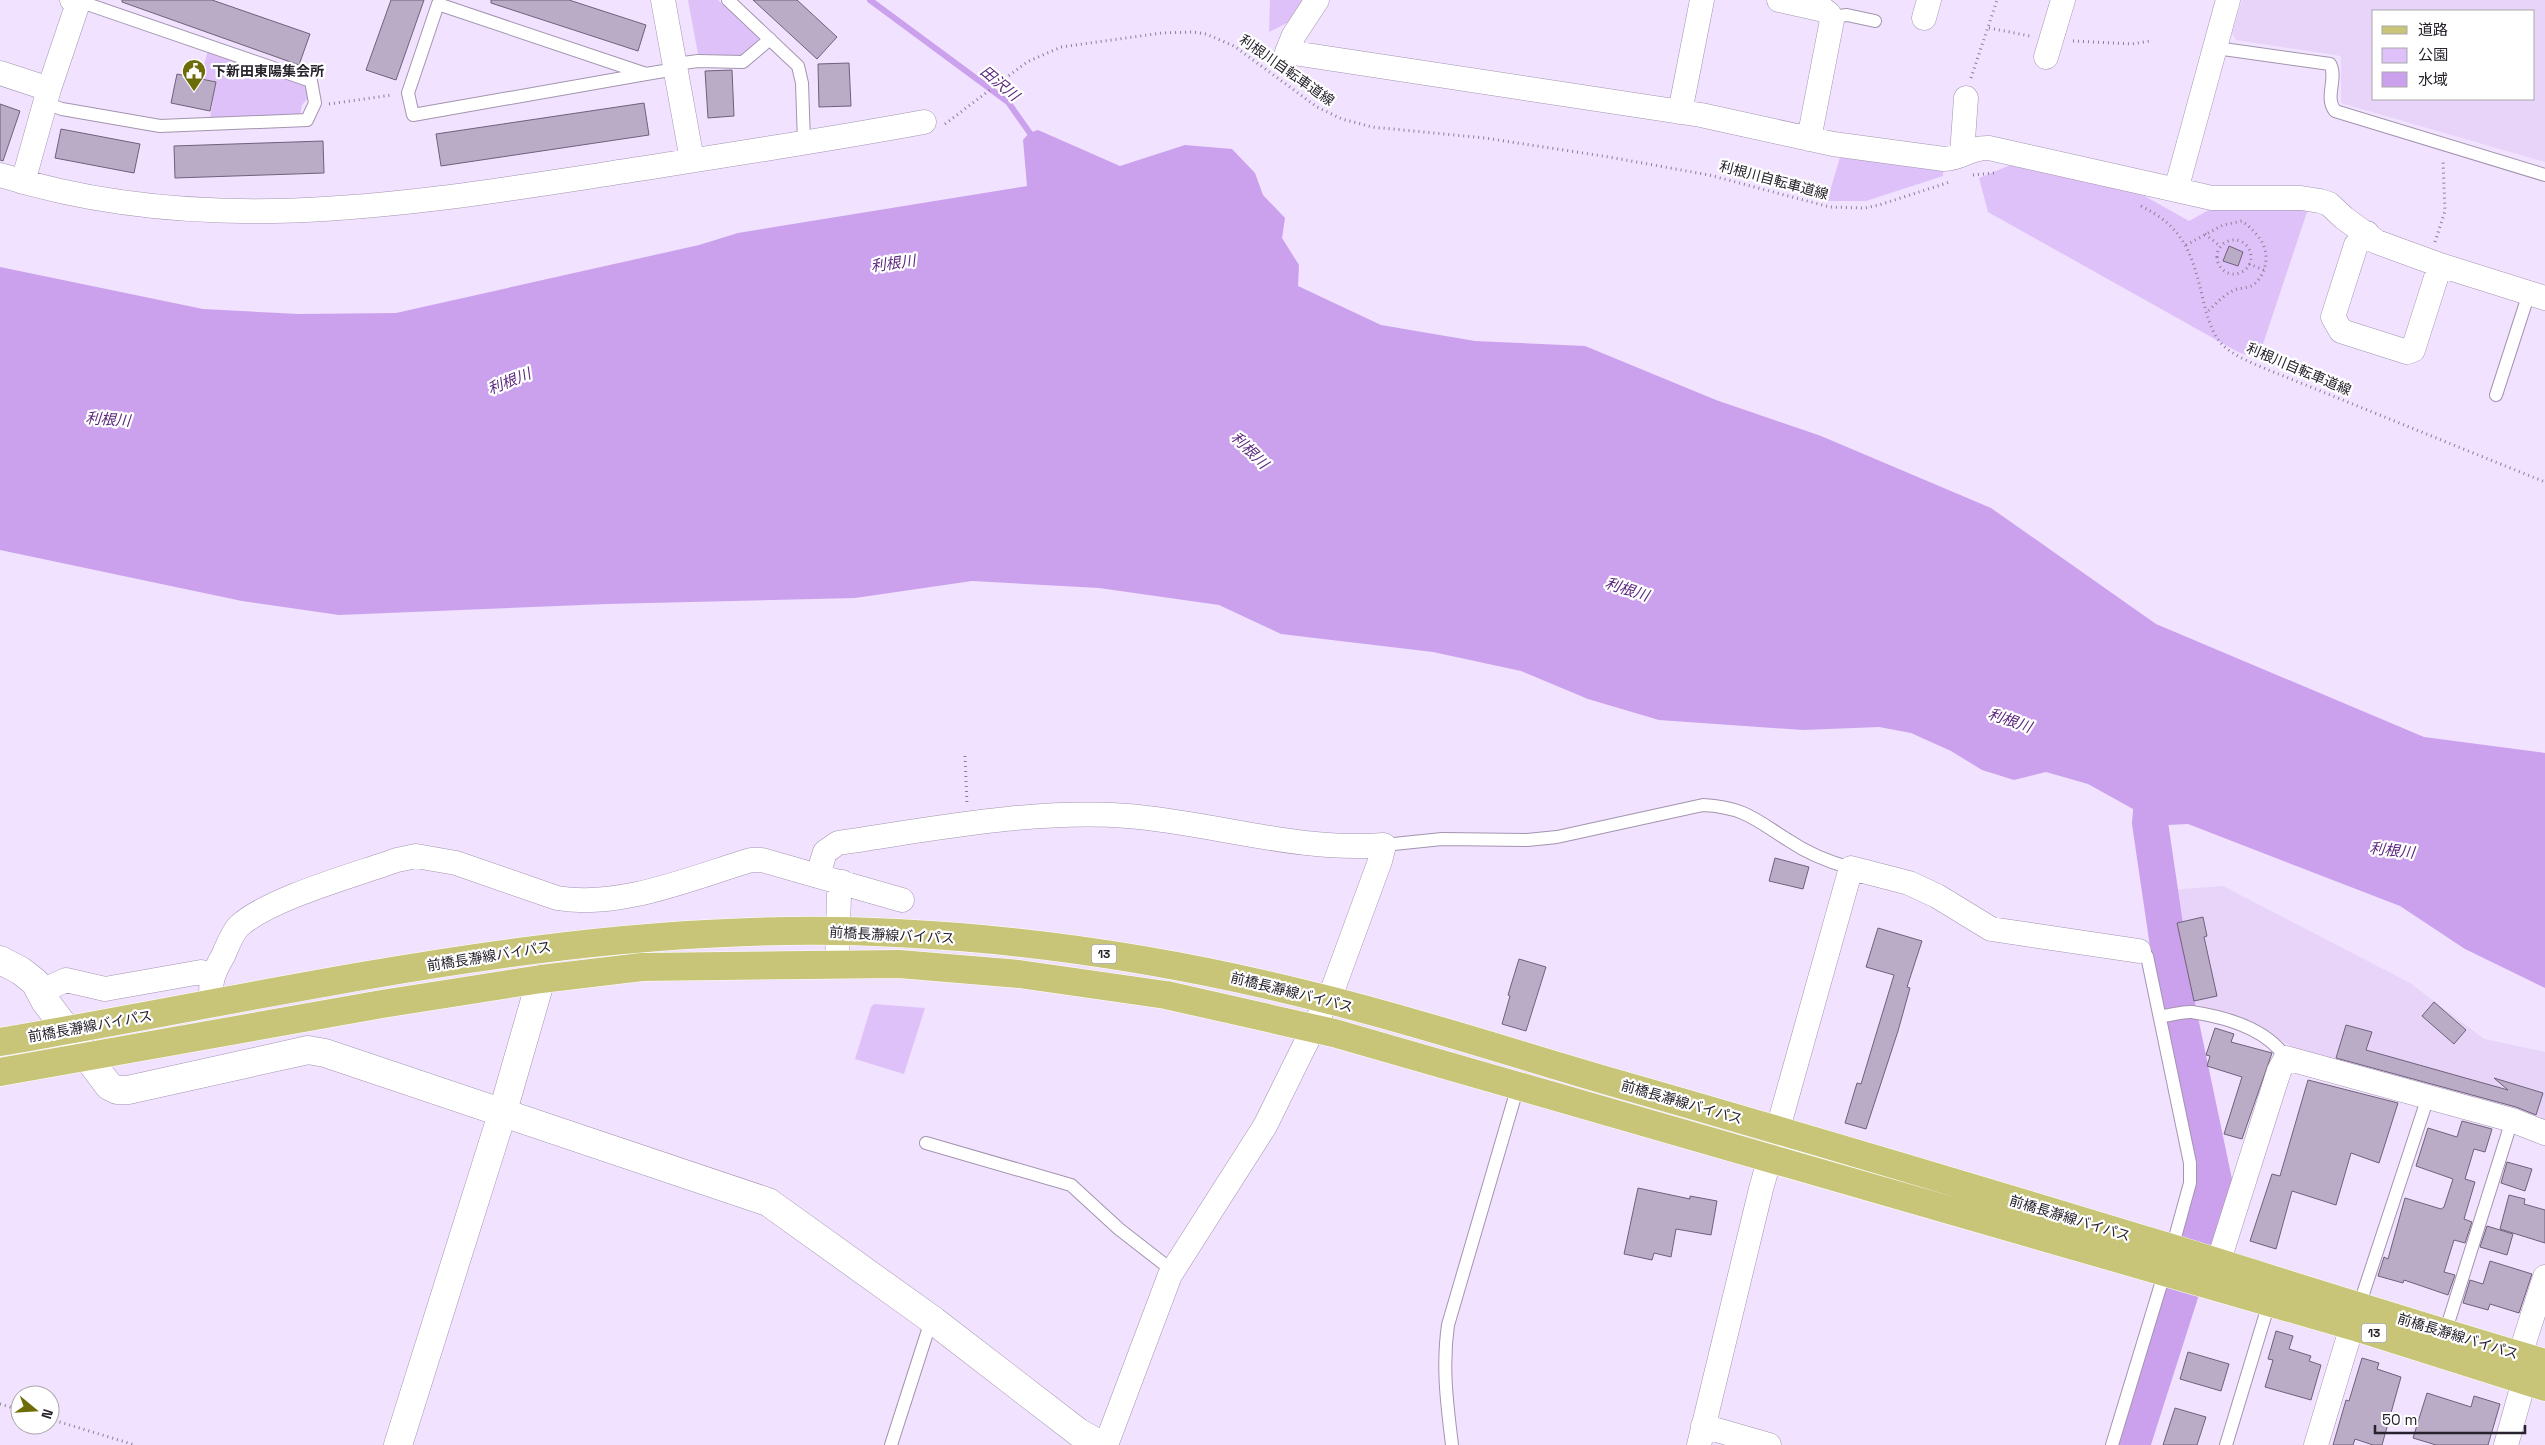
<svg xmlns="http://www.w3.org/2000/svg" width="2545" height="1445" viewBox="0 0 2545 1445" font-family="'Space Grotesk','Noto Sans JP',sans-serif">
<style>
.built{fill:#e7d4f8;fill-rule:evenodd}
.green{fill:#dfc1f9}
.water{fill:#cba1ed}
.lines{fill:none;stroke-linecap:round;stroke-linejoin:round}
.stream{stroke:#cba1ed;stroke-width:6}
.river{stroke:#cba1ed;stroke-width:36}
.building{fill:#baabc7;stroke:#6f617b}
.lane-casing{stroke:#a394af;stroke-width:14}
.street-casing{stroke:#a394af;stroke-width:25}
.secondary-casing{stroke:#a394af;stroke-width:29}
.primary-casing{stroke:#fff;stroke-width:29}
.path{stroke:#8a8094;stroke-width:3;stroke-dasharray:1 4;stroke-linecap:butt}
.lane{stroke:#fff;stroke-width:12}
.street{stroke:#fff;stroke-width:24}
.secondary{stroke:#fff;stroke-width:28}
.primary{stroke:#c8c578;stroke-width:28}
.labels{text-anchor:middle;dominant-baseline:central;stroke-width:4.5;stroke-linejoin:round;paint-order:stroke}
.shield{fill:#fff;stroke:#68646b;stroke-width:1}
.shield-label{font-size:12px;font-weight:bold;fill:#27222c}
.street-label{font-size:14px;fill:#27222c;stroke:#fff}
.poi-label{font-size:14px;font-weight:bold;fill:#27222c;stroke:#fff;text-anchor:start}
.water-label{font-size:15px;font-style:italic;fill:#5d287f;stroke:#fff}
</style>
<rect width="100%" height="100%" fill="#f1e2ff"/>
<path class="built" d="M2242,0h303v162l-204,-59v-47l-105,-16 -4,-7zM2374,11h160v88h-160z
M2223,886l187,97 74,56 61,13v72l-242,-71 -58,-33 -56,-18 -19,-112z"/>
<path class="green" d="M688,0h30l42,38 -20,20 -42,-4z
M1270,0h32l-11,21 -22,11z
M208,51l97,32 3,15 -6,7 -2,10 -90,3 6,-36 -16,-4z
M1841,154l102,16v6l-77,25h-39z
M2013,164l121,26 55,31 27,-15h93l-51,153 -20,-7 -250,-140 -9,-34z
M874,1004l51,4 -21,66 -49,-15 16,-52z"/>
<path class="water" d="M1038,130l82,36 65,-21 47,4 23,24 8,22 22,23 -3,20 17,27 -1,21 83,39 94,16 110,5 131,54 105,36 170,72 165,116 268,113 121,16v235l-80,-39 -65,-43 -212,-82 -21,1 -17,-2 -8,-9 -54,-30 -42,-12 -32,8 -32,-10 -31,-19 -40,-18 -32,-6 -76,3 -144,-10 -71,-21 -67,-28 -88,-19 -152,-18 -62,-29 -120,-17 -127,-7 -117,17 -248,6 -268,11 -97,-14 -242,-51v-283l203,42 96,5 97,-1 303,-68 39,-12 289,-47 -4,-46 6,-7z"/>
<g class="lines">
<path class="stream" d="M870,0l138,102 26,37"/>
<path class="river" d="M2132,1445l81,-253 1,-11 -38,-181 -26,-177 3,-32 -3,-16"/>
</g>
<path class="building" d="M122,0h90l98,34 -11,31 -177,-63z
M391,0h33l-28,80 -30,-10z
M491,0h78l77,25 -8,26 -147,-48z
M753,0h44l40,37 -20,22z
M849,63l2,43 -32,1 -1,-43z
M732,70l2,46 -26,2 -3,-47z
M177,74l39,8 -6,29 -39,-8z
M644,103l5,32 -208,31 -5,-32z
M0,104l20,7 -17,50 -3,-1z
M61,129l79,15 -6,29 -79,-15z
M323,141l1,32 -149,5 -1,-32z
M2229,246l14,6 -5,14 -15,-5z
M1775,858l34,9 -6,22 -34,-8z
M2203,917l4,19 -3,1 13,59 -23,5 -17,-78z
M1878,928l44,13 -15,46 3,1 -12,43 -32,98 -21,-6 12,-40 4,1 33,-109 -28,-8z
M1519,959l27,8 -20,64 -24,-7 8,-28 -2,-1z
M2434,1002l32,28 -12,14 -32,-28z
M2346,1025l26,7 -6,18 142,40 -14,-12 49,15 -7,22 -20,-8 -180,-49z
M2215,1028l19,6 -3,8 41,11 -30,86 -18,-5 18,-57 -35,-11 3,-10 -4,-1z
M2308,1080l90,23 -19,60 -28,-10 -15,52 -44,-14 -16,58 -26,-8 22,-67 8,2z
M2462,1121l30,8 -7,23 -11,-3 -9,30 10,3 -11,37 8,3 -7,21 -11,-3 -10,32 11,3 -7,20 -44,-15 -1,3 -25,-7 6,-19 4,2 17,-61 36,11 3,-2 9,-28 -37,-13 12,-38 29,9z
M2507,1162l25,7 -7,22 -24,-8z
M1638,1188l52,11v-3l27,5 -6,34 -35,-6 -5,28 -17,-4 -2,7 -28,-6z
M2509,1195l16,4 -1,5 21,6v33l-45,-14z
M2487,1226l26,8 -6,21 -27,-8z
M2490,1261l42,13 -13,39 -29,-9 -2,6 -25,-7 7,-23 13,4z
M2276,1331l17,5 -4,13 22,7 -2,5 12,4 -10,35 -46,-13 8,-27 -5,-1z
M2188,1352l41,12 -8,27 -41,-12z
M2362,1358l17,5 -2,6 24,8 -19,68h-9l-18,-6 -2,6h-20l13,-45 3,1z
M2427,1393l44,14 3,-11 26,8 -12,41h-52l-23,-7z
M2175,1408l31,9 -9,28h-34z"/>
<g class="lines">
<g class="lane-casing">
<path id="lane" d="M728,0l70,66 4,17 2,59
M1831,17l16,-2 28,6
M2216,48l114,16c8,14 -6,33 5,47l210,64
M646,74l-208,-70 -30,89 5,22 233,-41 30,-5 7,-6 15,-2 45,1 27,-23
M45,103l17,6 98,17 147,-6 8,-17 -4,-22 -221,-76 -12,-2
M2496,395l33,-102
M1384,845l58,-6 85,1 30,-3 146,-32c41,2 53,15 85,35 19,13 41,22 63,28
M2139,951l8,5 43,207v20l-19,69
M2161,1016c10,0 21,-5 31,-4 33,5 75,17 94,46
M926,1143l145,42 48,44 54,42
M2359,1306l69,-209
M2445,1333l67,-213
M891,1445l37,-115 6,-9
M1452,1445c-5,-41 -10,-78 -4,-120l70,-239
M2112,1445l53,-174
M2226,1445l43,-142"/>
</g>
<g class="street-casing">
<path id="street" d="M663,0l29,160
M1317,0l-23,35 -7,17 414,63 132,29 111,15c18,0 25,-12 45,-11l223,50h89l19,3 9,3 15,14 33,24 63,23 105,33
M1779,0l45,10 5,4 3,6 -23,119
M1924,18l5,-18
M2046,57l17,-57
M0,73l49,16
M1680,112l22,-112
M1962,154l4,-56
M0,175c200,63 398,31 600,0 108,-17 216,-33 324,-53
M23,182l26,-93 29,-86 -6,-3
M2176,190l52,-190
M2367,233l-11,12 -23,72 8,14 66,21 6,-2 27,-85
M818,875l7,-23 13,-9c95,-14 194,-34 290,-27 86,7 170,36 256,29l-4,16 -46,125 -69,140 -95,149 -64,170
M837,963l2,-68 3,-13
M40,992l26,-12 39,9 96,-17 11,2
M212,1002c-3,-19 1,-29 11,-46 4,-9 9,-23 16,-30 31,-28 116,-51 158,-66l19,-4 40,7 101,35c62,11 134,-20 194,-38h11l140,40
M2213,1279l66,-208 7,-13 226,62 33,13
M2520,1355l25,-78
M1703,1426l66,19
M1699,1445l62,-256 90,-321 58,15 28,13 54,33 148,22
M2316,1445l36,-119
M2506,1445l18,-64"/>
</g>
<g class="secondary-casing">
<path id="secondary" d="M0,960l21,11 14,11 10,19 64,85 8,4h11l180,-40 17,3 443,149 166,119 144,111 23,13
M398,1445l105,-334 38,-132"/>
</g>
<g class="primary-casing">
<path id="primary" d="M0,1042c299,-51 591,-125 897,-109 144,7 288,30 428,66 97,24 193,56 290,84 185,53 369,108 553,164 126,39 251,79 377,116
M0,1072l382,-68 159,-25 101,-12 257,-3 120,10 147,21 168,38 1018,293 193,61"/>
</g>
<path class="path" d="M1989,28l41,8
M2073,41l59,3 18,-3
M1971,78l26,-78
M329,104l63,-9
M945,124l82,-62 34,-15 101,-14 31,-1 13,2 28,12 83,61 25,12 30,8 113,11 124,19 100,18 121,32 35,1 14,-3 71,-23
M1973,175l21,-2
M2141,206c44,22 51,48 62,93 3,14 8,32 17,43 11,13 30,20 46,27l279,113
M2205,234l15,12
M2217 257a17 17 0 1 1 34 0a17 17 0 1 1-34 0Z
M2435,242l10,-31 -2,-51
M2186,245l37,-20 19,-4c17,13 29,27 22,49 -2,5 -6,12 -11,15 -5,3 -11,3 -16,4 -12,4 -21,15 -31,24
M2249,264l15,6
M965,756l2,48
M0,1404l20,6
M50,1419l85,26"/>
<use href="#lane" class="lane"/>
<use href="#street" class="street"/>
<use href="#secondary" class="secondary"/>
<use href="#primary" class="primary"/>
</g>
<defs>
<g id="civic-pin" transform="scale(1.25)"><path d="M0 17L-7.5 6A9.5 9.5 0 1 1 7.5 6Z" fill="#6e6b09" stroke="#fff"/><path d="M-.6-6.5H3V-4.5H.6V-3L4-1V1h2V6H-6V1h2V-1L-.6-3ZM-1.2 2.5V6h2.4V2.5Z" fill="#fff"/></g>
</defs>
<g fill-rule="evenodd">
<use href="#civic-pin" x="194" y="71"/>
</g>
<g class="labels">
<g class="shield">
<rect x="1091.5" y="944.5" width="25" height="19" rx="4"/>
<rect x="2361.5" y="1323.5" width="25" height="19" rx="4"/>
</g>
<g class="shield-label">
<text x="1104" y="954">13</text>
<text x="2374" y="1333">13</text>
</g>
<g class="street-label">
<text transform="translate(1287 70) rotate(35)">利根川自転車道線</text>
<text transform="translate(1774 180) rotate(15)">利根川自転車道線</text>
<text transform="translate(2299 369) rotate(23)">利根川自転車道線</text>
<text transform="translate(892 935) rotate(3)">前橋長瀞線バイパス</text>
<text transform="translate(489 956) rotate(-9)">前橋長瀞線バイパス</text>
<text transform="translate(1292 992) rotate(14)">前橋長瀞線バイパス</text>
<text transform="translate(90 1026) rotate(-10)">前橋長瀞線バイパス</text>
<text transform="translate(1682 1102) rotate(16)">前橋長瀞線バイパス</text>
<text transform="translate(2070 1218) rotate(17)">前橋長瀞線バイパス</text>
<text transform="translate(2458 1336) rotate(17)">前橋長瀞線バイパス</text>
</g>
<g class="poi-label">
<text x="212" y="71">下新田東陽集会所</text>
</g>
<g class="water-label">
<text transform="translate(1000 83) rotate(40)">田沢川</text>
<text transform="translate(893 263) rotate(-8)">利根川</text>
<text transform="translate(509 381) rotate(-22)">利根川</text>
<text transform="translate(108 419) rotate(4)">利根川</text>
<text transform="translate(1250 450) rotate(44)">利根川</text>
<text transform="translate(1627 589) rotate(18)">利根川</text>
<text transform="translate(2010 720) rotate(19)">利根川</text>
<text transform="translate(2392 850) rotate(6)">利根川</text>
</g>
</g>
<rect x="2372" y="10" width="162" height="90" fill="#ffffff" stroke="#a9a7ab"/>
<rect x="2382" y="26" width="25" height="8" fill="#c8c578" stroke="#a9a7ab"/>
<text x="2418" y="35" font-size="15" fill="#27222c">道路</text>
<rect x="2382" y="48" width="25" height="15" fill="#dfc1f9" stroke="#a9a7ab"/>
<text x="2418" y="60" font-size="15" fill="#27222c">公園</text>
<rect x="2382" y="72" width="25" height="15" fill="#cba1ed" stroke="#a9a7ab"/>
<text x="2418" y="85" font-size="15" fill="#27222c">水域</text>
<g transform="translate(35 1410) rotate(108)"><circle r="24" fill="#ffffff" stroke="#a9a7ab"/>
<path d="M0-4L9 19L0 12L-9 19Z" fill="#6e6b09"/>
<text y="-8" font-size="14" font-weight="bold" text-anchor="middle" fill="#27222c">N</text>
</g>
<path d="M2375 1425v8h150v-8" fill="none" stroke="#27222c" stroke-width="2.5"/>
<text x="2382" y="1425" font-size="15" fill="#27222c" stroke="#ffffff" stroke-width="4" paint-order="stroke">50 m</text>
</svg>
